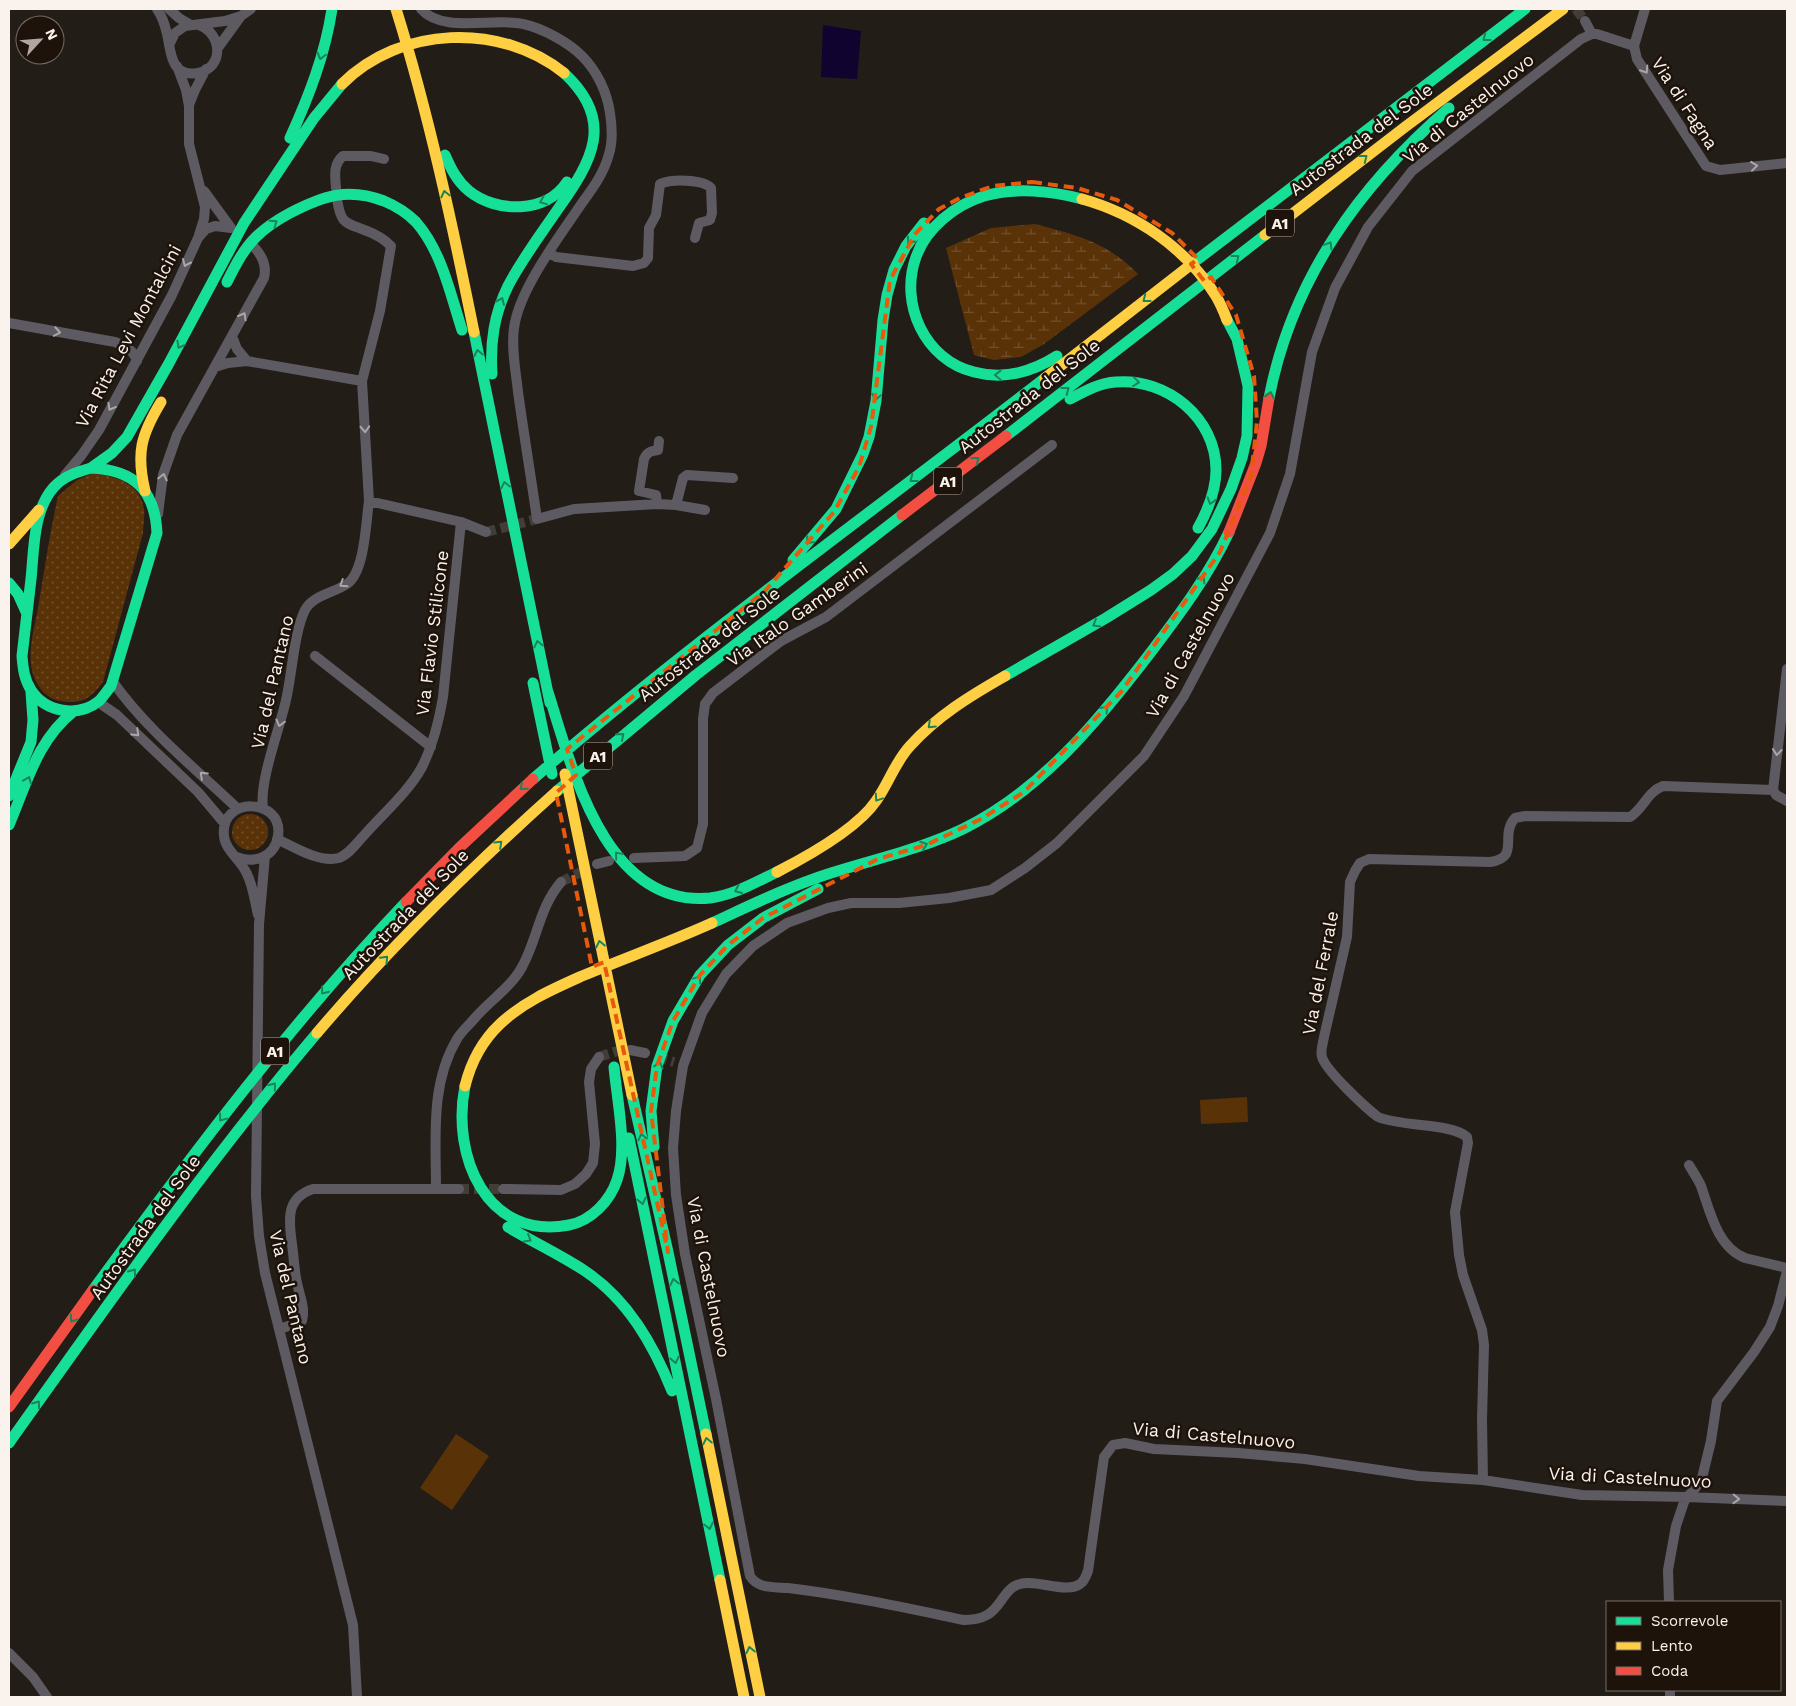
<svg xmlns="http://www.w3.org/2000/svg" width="1796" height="1706" viewBox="0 0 1796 1706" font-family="'Work Sans',sans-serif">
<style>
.grass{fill:url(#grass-dots)}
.wetland{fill:url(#wetland-marsh)}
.garden{fill:#5a3208}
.water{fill:#10032f}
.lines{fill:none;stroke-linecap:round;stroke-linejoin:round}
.street-tunnel{stroke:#433d38;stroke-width:10;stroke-dasharray:10 5;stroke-linecap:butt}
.street{stroke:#5d5a62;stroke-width:10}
.fast{stroke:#16e098;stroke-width:11}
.slow{stroke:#ffcf43;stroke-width:11}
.jam{stroke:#f24e42;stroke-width:11}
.oneway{stroke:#1a8459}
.oneway2{stroke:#aca6a7}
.marked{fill:none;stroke:#e8590c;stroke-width:4;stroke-dasharray:10 6;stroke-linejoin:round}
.labels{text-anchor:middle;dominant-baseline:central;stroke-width:5;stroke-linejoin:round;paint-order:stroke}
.shield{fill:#1e130b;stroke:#b8afa8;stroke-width:1}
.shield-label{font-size:16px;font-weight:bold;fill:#faf2ec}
.street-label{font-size:18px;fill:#faf2ec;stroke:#1e130b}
</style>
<defs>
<pattern id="grass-dots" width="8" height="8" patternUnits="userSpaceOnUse" patternTransform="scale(1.25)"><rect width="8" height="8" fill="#5a3208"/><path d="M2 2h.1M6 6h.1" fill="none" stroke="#73502c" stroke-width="1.8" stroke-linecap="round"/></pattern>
<pattern id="wetland-marsh" width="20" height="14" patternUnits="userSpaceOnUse" patternTransform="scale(1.25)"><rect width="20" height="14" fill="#5a3208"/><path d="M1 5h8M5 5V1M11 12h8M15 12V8" fill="none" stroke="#73502c"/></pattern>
</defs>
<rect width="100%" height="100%" fill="#231d18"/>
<path class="grass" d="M93,473c23,4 47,9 51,36 1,8 -1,17 -1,24l-40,149c-12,16 -21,23 -42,19 -15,-2 -26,-16 -29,-31 -5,-21 4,-47 7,-68 6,-35 11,-71 19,-106l19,-16z
M232 832a18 18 0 1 1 36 0a18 18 0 1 1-36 0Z"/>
<path class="wetland" d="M1035,224c41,11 72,18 103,50l-94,70 -23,13 -27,3 -20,-5 -28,-107 45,-20z"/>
<path class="garden" d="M1247,1097l1,25 -47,2 -1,-24z
M456,1434l33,22 -37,54 -32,-22z"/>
<path class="water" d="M823,25l38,6 -4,48 -36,-2z"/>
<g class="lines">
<path class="street-tunnel" d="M1576,9l9,12
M486,532l51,-13
M561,882l26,-13
M599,1057l15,-5 11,-2
M657,1057l17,5
M459,1189h44"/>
<path class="street" d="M157,9c5,7 8,16 10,25 4,17 3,44 31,39 26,-5 25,-39 1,-48
M169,9l10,9 12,7
M421,9c22,25 73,8 102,15 19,4 45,18 59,32 15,15 25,36 28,57 2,13 3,28 -1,41 -5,19 -16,34 -27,49 -22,33 -63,86 -68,125 -3,21 2,44 4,64 6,43 13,85 19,127l37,-10 83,-5 19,1 7,-27 4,-3 46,3
M1645,9l-11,37 3,13 69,107 14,4 67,-7
M1585,21l7,13
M169,45l6,-12 10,-7 40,-5 16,-5 10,-7
M1634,46l-37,-12h-5l-11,5 -169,132 -44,56 -33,61 -23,64 -22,122 -20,59 -86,163 -40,60 -87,87 -32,25 -34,22 -42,8 -50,5h-48l-23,5 -41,15 -34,23 -27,28 -24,39 -19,53 -7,45 -3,37 3,47 9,59 31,145 34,177c8,13 24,11 38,12 59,7 118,20 176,32 8,0 16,-1 23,-5 14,-7 17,-27 33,-31 16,-5 47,10 60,0 5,-3 6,-9 8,-13l16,-114 9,-12 12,-2 29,6 84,4 67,6 114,17 64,4 99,15 105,2 100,4
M217,49l24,-33
M177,66l9,24 3,16v38l16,63 -1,12 -5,16
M189,105l6,-15 11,-21
M336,188c-1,-12 -3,-24 7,-32h28l13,3
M204,191l27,37
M549,253l7,4 77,9 11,-3 4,-5 1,-30 7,-13 4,-31c11,-5 43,-5 51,4l1,25 -2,7 -11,3 -4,15
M9,323l106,19c10,4 19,8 22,19
M232,336l5,13 10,12
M215,367l13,-4 19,-2 115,20
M65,475l16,-19 18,-26 73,-135 26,-57 8,-9 9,-3 16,2
M369,501l92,21 25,10
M657,504l-1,-9 -17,-4 5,-32c3,-7 7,-8 14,-9l1,-9
M676,505l29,5
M158,514l5,-39 14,-40 87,-157c3,-12 -1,-21 -9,-30
M315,656l116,91
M1787,669l-14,121 3,5 11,6
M113,682c34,48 82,86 125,127
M98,702l19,13 81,77 27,32
M263,808c-4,-27 17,-80 23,-108 6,-25 8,-68 19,-90 8,-15 29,-17 42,-26 18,-12 19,-63 22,-83l-7,-120 18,-70 11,-65c-6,-6 -16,-12 -24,-15 -22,-9 -26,-6 -30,-32
M277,839c17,8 42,24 62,19 11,-4 20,-18 28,-26 18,-20 42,-41 55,-65 11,-22 17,-46 21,-70l18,-175
M265,856l-6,68 -3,272 3,40 6,37 88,352 4,72
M237,857c17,7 38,0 41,-21 6,-39 -59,-40 -54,0 1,14 17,24 23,38 6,12 8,28 11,41
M634,858l51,-2 12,-8 6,-24v-105l2,-15 8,-11 68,-52 45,-24 226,-172
M597,864l12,-3
M630,1050l15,3
M1689,1165c4,7 9,14 12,21 9,25 16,61 44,72l42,10
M436,1189c0,-51 -6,-105 21,-150 4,-7 12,-14 17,-20 15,-18 39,-33 49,-54 15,-28 16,-57 38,-83
M503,1189l58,1 14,-6 11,-10 7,-11 2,-19 -6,-62 2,-13 8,-12
M280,1329l22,-8c3,-13 -1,-21 -4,-34 -3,-11 -4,-24 -5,-35 -3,-26 -11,-53 20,-63h146
M1483,1480l-1,-61 2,-74 -2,-15 -19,-55 -4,-20 -4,-43 13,-69 -1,-6c-16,-14 -65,-10 -89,-20 -12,-9 -52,-46 -56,-60 -2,-6 1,-14 2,-20l23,-100 3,-55 5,-11 5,-8 9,-4 121,3c31,-5 9,-26 25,-44l10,-2 105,1c14,-9 17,-25 33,-31l110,4
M1669,1602l-1,-32 8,-44 8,-24 3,-5 7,-7 8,-12 9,-37 6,-40 37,-49 16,-25 8,-21 9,-35
M9,1653l24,24 14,20
M1670,1697v-7"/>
<path class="fast" d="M290,138c19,-42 35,-83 42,-129
M445,155c6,14 12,26 24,36 27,22 77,23 98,-9
M1193,263l332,-254
M227,282c8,-16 16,-32 29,-45 10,-10 21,-17 34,-24 33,-17 58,-26 94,-12 12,5 23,12 32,21 26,30 34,71 46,108
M474,332l76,371
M1057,356c-25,16 -53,24 -83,16 -49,-12 -75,-68 -58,-115 10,-29 39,-52 68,-61 31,-9 68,-5 98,3
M492,374c-2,-32 2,-59 16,-88 14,-27 33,-52 50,-77 34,-48 58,-88 6,-136
M1269,398c23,-119 90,-212 180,-290
M1070,399c15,-8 29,-16 46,-17 51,-4 100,36 100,88 0,21 -8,40 -18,58
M1006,436l259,-201
M91,468c43,2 64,22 66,65l-46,153c-4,5 -8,11 -12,15 -21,17 -54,11 -68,-11 -7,-11 -8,-22 -9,-34 3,-26 6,-51 9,-77 3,-29 2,-69 23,-92 10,-11 23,-15 37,-19z
M91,468l21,-15 15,-16 41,-72 76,-142 70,-105 28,-34
M793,560l43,-51 27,-55 6,-17 7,-36 7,-81 4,-25 7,-25 12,-24 18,-23
M9,583l9,11 9,20
M1005,676l101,-58 45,-28 22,-16 19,-18 20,-27 19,-40 11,-31 5,-22 1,-50 -11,-47 -10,-19
M533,683l19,91
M548,692c24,76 57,216 162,206 24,-3 46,-16 67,-26
M533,779c164,-142 341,-268 512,-401
M557,791l139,-116 206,-160
M9,796l22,-54 2,-22 -2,-28
M9,825c18,-42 28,-85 65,-114
M712,923c39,-18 78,-37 119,-50 44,-14 90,-24 132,-44 79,-39 136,-109 188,-177 28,-37 58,-77 78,-120
M465,1086c-14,69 21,155 104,139 22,-4 41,-24 48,-45 11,-32 0,-79 -3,-113
M632,1095l36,157 38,182
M629,1138l91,442
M654,1147l-3,-36 6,-45 16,-45 27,-46 28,-30 35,-27 55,-29
M508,1227c25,15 53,28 77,44 43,29 68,73 87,120
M93,1290c98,-134 198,-267 313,-388
M9,1443c99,-139 198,-280 308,-410"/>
<path class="slow" d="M396,9c33,106 56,214 78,323
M342,84c58,-58 158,-62 222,-11
M1082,199c54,15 104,49 134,97 4,7 8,16 11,24
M1265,235l140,-108 158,-118
M1045,378l148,-115
M145,491c-9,-38 -4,-56 16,-89
M9,544l30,-34
M565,774l67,321
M777,872c31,-16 80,-43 99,-71 13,-18 19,-39 34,-55 27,-30 60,-50 95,-70
M317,1033c74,-87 155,-166 240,-242
M465,1086c6,-24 17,-45 35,-62 23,-22 53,-35 82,-48 43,-18 88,-34 130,-53
M706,1434l54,263
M720,1580l24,117"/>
<path class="jam" d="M902,515l104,-79
M1229,532l27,-69 5,-17 8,-48
M406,902l53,-54 74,-69
M9,1407l84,-117"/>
</g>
<defs><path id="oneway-chevron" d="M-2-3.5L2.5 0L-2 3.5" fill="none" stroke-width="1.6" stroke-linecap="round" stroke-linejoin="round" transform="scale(1.25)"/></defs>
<g class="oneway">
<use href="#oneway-chevron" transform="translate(1486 38) rotate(143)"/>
<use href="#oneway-chevron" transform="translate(321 56) rotate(105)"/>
<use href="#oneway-chevron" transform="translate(1364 158) rotate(-38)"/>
<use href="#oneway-chevron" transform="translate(445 194) rotate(-103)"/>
<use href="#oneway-chevron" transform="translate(543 201) rotate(158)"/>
<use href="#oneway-chevron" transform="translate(274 223) rotate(-35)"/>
<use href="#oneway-chevron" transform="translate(910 241) rotate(126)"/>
<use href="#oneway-chevron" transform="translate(1329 245) rotate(-59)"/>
<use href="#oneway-chevron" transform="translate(1236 258) rotate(-38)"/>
<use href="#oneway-chevron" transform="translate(1146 299) rotate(142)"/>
<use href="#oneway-chevron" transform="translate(501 301) rotate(-66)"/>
<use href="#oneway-chevron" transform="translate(180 345) rotate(119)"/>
<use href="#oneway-chevron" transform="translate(478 353) rotate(-101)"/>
<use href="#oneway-chevron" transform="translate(998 375) rotate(-179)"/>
<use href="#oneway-chevron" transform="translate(1136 382) rotate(7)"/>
<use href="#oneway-chevron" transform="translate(1066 390) rotate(-38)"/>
<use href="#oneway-chevron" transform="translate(1270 395) rotate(-77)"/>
<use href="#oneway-chevron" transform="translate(876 397) rotate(99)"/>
<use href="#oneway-chevron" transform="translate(976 460) rotate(-38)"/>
<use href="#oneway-chevron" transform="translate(913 479) rotate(143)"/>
<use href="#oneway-chevron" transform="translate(505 485) rotate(-102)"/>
<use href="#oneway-chevron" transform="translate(1211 501) rotate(107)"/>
<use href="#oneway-chevron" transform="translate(809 541) rotate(131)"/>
<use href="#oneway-chevron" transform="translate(1202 579) rotate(-57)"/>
<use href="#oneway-chevron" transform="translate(1096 624) rotate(150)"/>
<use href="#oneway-chevron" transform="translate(538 644) rotate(-102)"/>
<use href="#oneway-chevron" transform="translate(1105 709) rotate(-48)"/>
<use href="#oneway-chevron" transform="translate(931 725) rotate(136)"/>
<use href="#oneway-chevron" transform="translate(621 736) rotate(-41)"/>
<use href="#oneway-chevron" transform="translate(28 780) rotate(-68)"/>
<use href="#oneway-chevron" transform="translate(523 787) rotate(139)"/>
<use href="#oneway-chevron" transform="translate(878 798) rotate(124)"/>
<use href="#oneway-chevron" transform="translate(499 844) rotate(-43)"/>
<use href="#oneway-chevron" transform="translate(924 845) rotate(-20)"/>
<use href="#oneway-chevron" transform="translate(618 855) rotate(-130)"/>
<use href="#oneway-chevron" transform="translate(738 890) rotate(156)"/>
<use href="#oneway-chevron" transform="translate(600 944) rotate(-102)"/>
<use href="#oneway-chevron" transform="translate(385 959) rotate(-47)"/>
<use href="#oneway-chevron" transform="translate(698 979) rotate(-56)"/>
<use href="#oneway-chevron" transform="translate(324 991) rotate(129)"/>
<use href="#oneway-chevron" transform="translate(659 1065) rotate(-76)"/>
<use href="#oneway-chevron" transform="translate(273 1086) rotate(-51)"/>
<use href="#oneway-chevron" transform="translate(222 1118) rotate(127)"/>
<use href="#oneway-chevron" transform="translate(642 1137) rotate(-103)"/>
<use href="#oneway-chevron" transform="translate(642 1201) rotate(78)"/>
<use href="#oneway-chevron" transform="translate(528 1239) rotate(30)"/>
<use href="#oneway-chevron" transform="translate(133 1272) rotate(-54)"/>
<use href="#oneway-chevron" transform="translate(674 1282) rotate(-102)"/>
<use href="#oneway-chevron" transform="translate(73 1319) rotate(126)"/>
<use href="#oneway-chevron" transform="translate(675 1360) rotate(78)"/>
<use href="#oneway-chevron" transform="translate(37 1404) rotate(-54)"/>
<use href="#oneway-chevron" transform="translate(707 1441) rotate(-102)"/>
<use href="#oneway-chevron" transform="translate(709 1526) rotate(78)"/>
<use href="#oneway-chevron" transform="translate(750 1650) rotate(-102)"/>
</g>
<g class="oneway2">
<use href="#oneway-chevron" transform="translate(1645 70) rotate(57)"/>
<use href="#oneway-chevron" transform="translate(1754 166) rotate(-6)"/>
<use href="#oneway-chevron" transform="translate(186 263) rotate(114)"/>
<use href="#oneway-chevron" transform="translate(243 316) rotate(-61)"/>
<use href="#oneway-chevron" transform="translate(57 332) rotate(10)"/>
<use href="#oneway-chevron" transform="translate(111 407) rotate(119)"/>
<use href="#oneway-chevron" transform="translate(365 429) rotate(87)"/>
<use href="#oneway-chevron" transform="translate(163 477) rotate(-77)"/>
<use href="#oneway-chevron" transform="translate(343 584) rotate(147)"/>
<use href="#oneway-chevron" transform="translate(280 723) rotate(105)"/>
<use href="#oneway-chevron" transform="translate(136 733) rotate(44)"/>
<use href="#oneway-chevron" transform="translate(1777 752) rotate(97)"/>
<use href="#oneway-chevron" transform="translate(203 775) rotate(-137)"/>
<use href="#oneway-chevron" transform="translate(1736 1499) rotate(2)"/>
</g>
<path class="marked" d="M1032,182l45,6 40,12 55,33 26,26 -7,5 14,18 6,-5 25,38 18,61 3,46 -6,54 -31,76 -99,140 -97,100 -43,27 -55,26 -48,14 -115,59 -35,27 -28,30 -27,46 -16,45 -6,45 17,141 -64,-290 -12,5 -36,-174 20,-18 -9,-26 198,-158 69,-79 25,-45 12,-40 19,-147 25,-46 24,-25 21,-11 33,-12z"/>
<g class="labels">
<g class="shield">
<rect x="1266" y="209.5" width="28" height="27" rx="4"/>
<rect x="934" y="467.5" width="28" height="27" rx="4"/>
<rect x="584" y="742.5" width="28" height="27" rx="4"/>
<rect x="261" y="1037.5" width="28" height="27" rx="4"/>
</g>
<g class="shield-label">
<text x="1280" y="223">A1</text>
<text x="948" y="481">A1</text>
<text x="598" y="756">A1</text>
<text x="275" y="1051">A1</text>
</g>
<g class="street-label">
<text transform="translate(1685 103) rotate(57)">Via di Fagna</text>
<text transform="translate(1468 108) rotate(-39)">Via di Castelnuovo</text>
<text transform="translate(1361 139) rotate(-37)">Autostrada del Sole</text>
<text transform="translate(128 336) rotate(-62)">Via Rita Levi Montalcini</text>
<text transform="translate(1029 396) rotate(-38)">Autostrada del Sole</text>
<text transform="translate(797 614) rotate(-35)">Via Italo Gamberini</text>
<text transform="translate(432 633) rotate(-83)">Via Flavio Stilicone</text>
<text transform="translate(709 644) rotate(-38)">Autostrada del Sole</text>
<text transform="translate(1190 645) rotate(-61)">Via di Castelnuovo</text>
<text transform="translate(272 682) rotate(-77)">Via del Pantano</text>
<text transform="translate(405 914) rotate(-46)">Autostrada del Sole</text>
<text transform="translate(1320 973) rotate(-79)">Via del Ferrale</text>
<text transform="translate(145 1227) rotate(-54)">Autostrada del Sole</text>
<text transform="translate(709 1277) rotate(79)">Via di Castelnuovo</text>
<text transform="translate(291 1297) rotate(77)">Via del Pantano</text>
<text transform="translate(1214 1435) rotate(5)">Via di Castelnuovo</text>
<text transform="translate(1630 1477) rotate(3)">Via di Castelnuovo</text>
</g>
</g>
<rect width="1796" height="1706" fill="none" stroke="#faf2ec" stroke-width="20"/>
<rect x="1606" y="1601" width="175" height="90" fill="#1e130b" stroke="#766c65"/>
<rect x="1616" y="1617" width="25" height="8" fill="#16e098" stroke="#766c65"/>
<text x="1651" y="1626" font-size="15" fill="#faf2ec">Scorrevole</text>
<rect x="1616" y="1642" width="25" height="8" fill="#ffcf43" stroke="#766c65"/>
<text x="1651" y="1651" font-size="15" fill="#faf2ec">Lento</text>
<rect x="1616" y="1667" width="25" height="8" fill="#f24e42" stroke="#766c65"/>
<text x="1651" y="1676" font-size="15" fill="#faf2ec">Coda</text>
<g transform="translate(40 40) rotate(64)"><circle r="24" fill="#1e130b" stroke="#766c65"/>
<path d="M0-4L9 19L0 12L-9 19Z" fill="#afa7a2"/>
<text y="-8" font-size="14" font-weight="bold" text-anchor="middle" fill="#faf2ec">N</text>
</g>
</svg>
